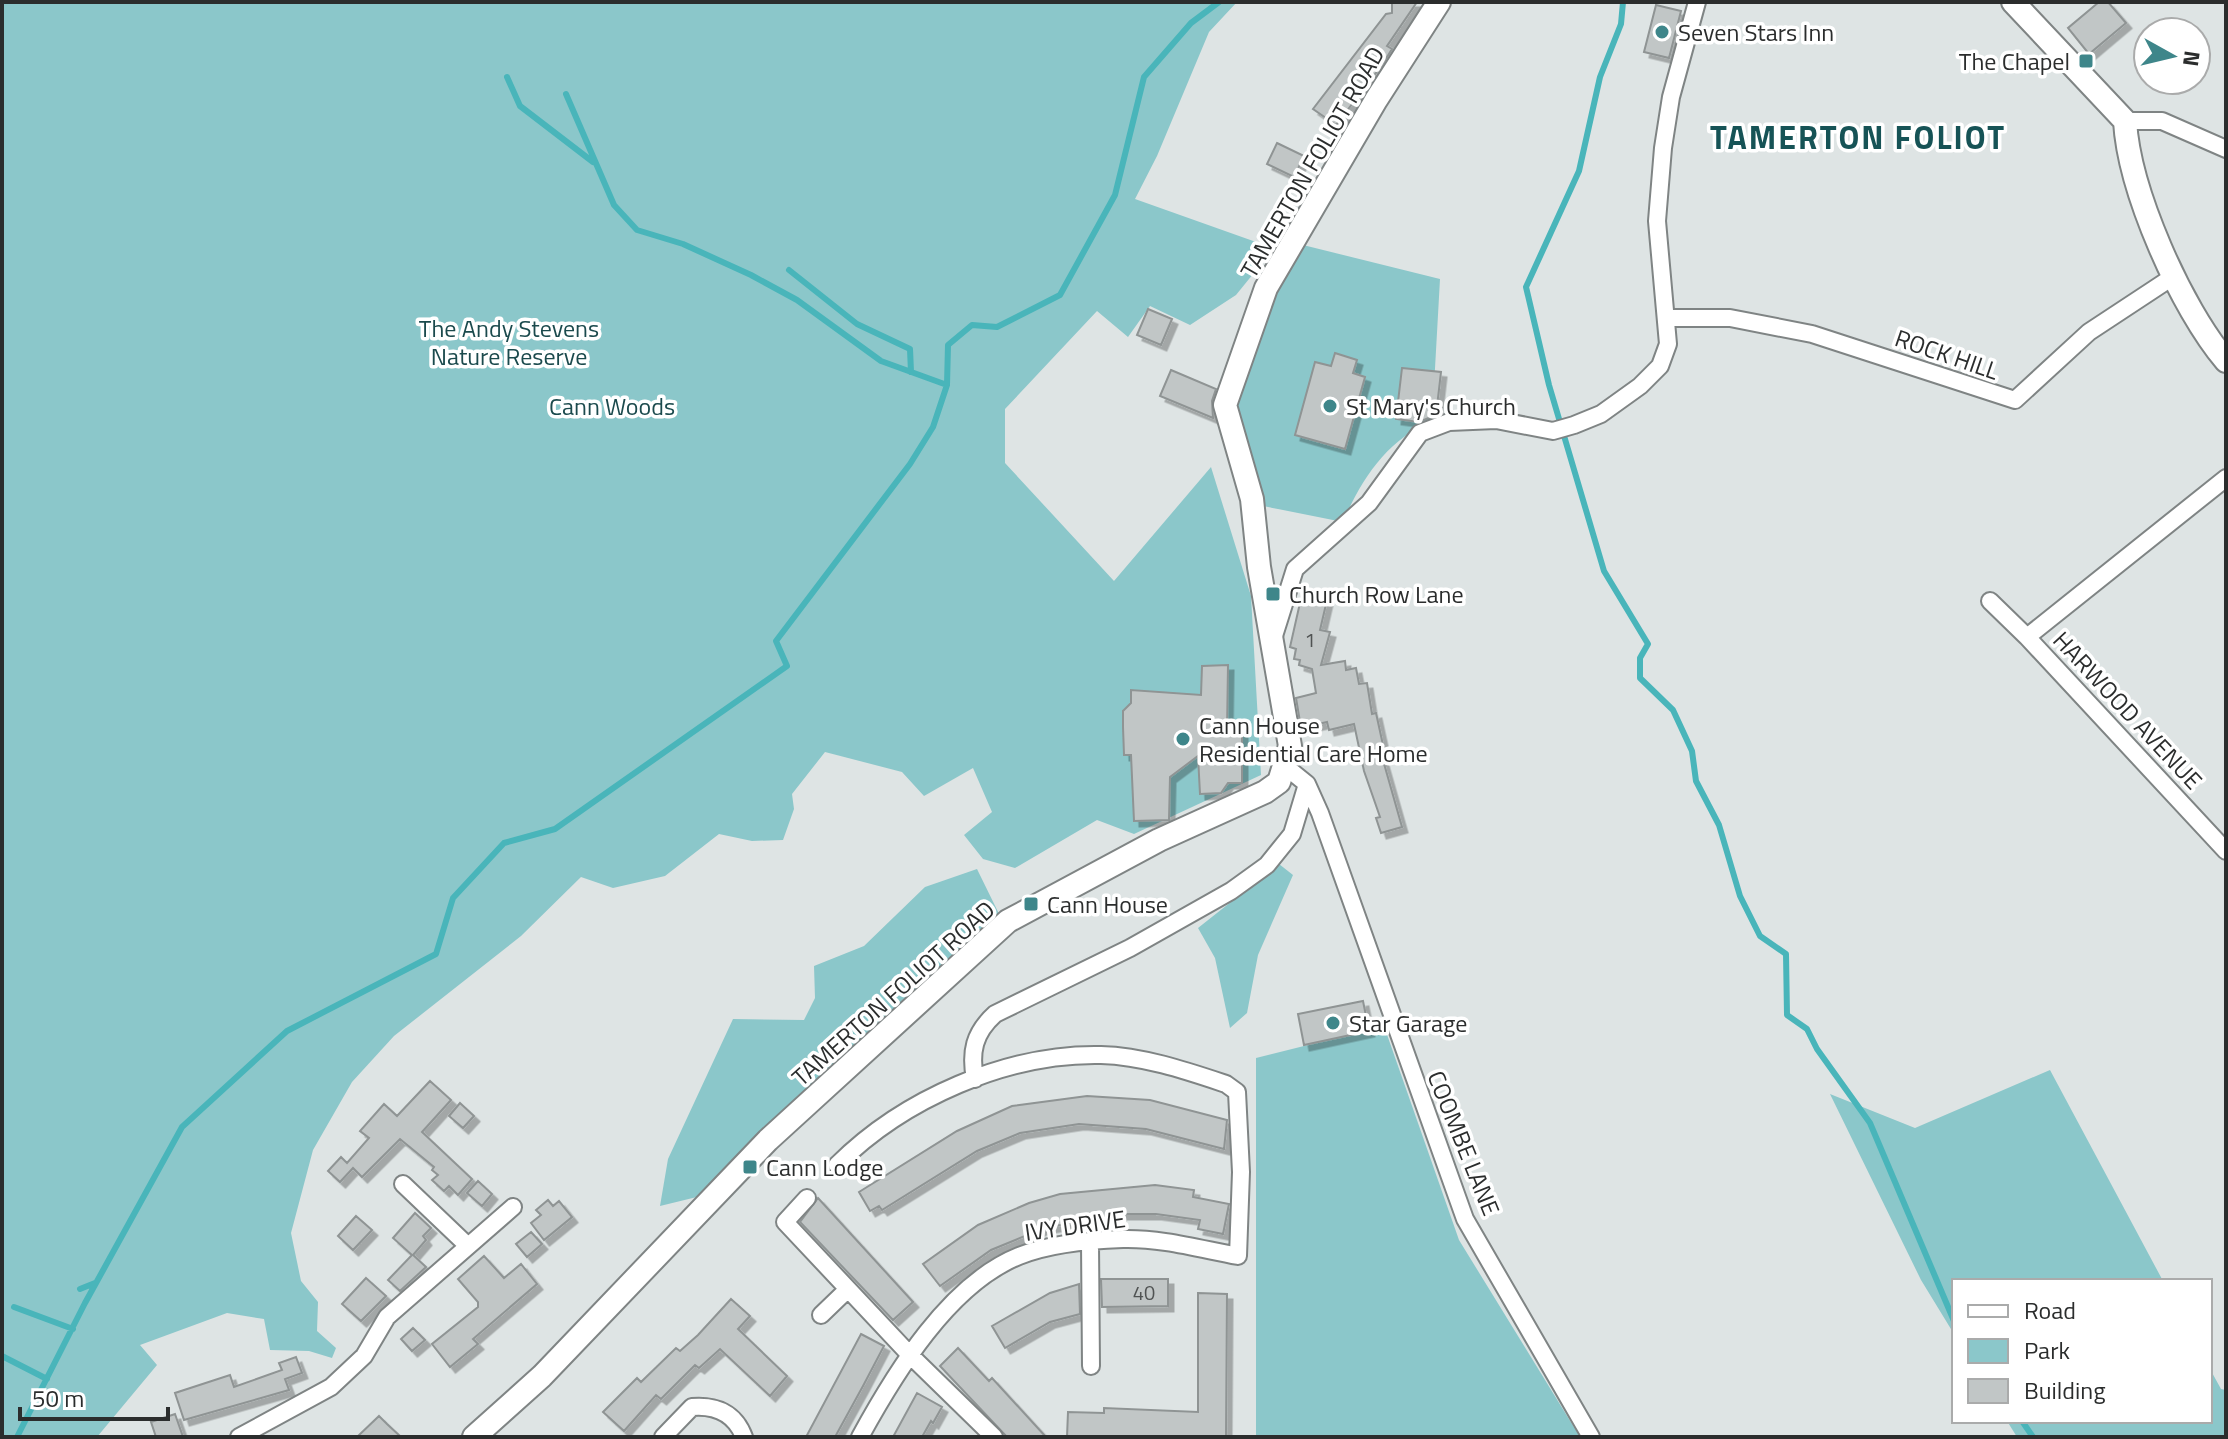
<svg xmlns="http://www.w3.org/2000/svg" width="2228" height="1439" viewBox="0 0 2228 1439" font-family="'Titillium Web',sans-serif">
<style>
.green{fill:#8bc7ca}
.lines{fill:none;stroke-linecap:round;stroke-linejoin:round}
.stream{stroke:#49b5ba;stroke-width:6}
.building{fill:#c1c6c6;stroke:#8f9494;stroke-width:2;filter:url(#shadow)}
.street-casing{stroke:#7f8484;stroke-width:20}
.secondary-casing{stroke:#7f8484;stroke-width:26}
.street{stroke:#fff;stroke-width:16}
.secondary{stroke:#fff;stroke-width:22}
.poi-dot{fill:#3e868a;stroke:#fff;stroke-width:3}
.labels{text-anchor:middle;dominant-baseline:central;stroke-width:7;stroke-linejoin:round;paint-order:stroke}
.number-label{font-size:20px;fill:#505353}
.poi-label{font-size:24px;fill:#2b2d2d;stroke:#fff;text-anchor:start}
.street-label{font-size:24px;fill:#2b2d2d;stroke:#fff}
.park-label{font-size:24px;fill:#1b4a4d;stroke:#fff}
.district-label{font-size:32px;font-weight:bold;letter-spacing:2px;fill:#165356;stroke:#fff}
</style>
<defs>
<filter id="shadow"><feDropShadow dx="5.5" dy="5.5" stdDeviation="0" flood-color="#0004"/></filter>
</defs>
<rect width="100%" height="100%" fill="#dee4e4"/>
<path class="green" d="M2,2h1235l-28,30 -52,124 -22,43 121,43 6,21 -26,32 -46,30 -40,-19 -22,31 -31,-26 -92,98v54l109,118 97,-114 40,129 10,179 -127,59 -37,-14 -82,48 -32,-9 -19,-24 28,-23 -19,-44 -49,28 -22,-24 -77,-20 -33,42 2,15 -11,31 -31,1 -33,-7 -54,42 -52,12 -32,-11 -60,59 -127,100 -42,46 -39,68 -22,83 10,48 17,21 -1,29 19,17 -4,10 -23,-7 -39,-1 -6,-31 -37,-6 -87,32 17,20 -60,72h-95z
M1303,245l137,34 -8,143c-44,16 -71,58 -89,100l-80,-16 -8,-39 -18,-50 2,-25 31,-94z
M1279,864l14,11 -35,80 -11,58 -17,15 -15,-70 -17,-30z
M977,869l25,51 -297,275 -45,11 8,-47 65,-140 71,1 11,-22 -1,-32 50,-20 61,-59z
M1384,1026l75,214 121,197h-324v-379z
M2050,1070l113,211h-209v53l-33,-54 -91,-186 85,34z
M2210,1369l11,20 5,1v47h-209l-10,-16h203z"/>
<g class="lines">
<path class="stream" d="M1623,2l-2,22 -21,53 -21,94 -53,116 23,98 55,186 44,73 -8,14v20l33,32 19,41 4,30 23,44 21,71 20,40 26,18 1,61 20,14 10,20 53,74 84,198
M507,77l13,29 73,56
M566,94l48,111 23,25 46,14 68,31 46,25 84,61 66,24
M789,270l68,54 53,25 1,23
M80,1289l15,-6
M14,1307l59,22
M2,1356l45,23
M2022,1421l11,16
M17,1437l68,-134 97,-176 105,-96 149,-77 17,-56 51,-55 51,-14 232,-163 -11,-25 134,-177 23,-37 14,-42 1,-40 24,-20 25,2 63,-32 55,-100 29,-118 47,-54 28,-21"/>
</g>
<path class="building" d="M1392,2h25l-30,44 5,3 -10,16 -46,60 -23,-16 73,-95 6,-1z
M2099,2h9l18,21 -37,31 -21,-26z
M1656,5l25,6 -12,47 -25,-6z
M1277,143l27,13 -10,21 -27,-13z
M1148,309l24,10 -11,26 -24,-10z
M1335,353l22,7 -4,13 12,4 -20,72 -50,-14 20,-73 16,4z
M1402,368l39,4 -5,43 -17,7 -23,-3z
M1171,370l45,19 -4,12 1,17 -53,-22z
M1302,594l25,6 -7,30 10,2 -9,33 24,-4 1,9 10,-2 3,16 8,-1 5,31 4,-1 7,32 -4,1 23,81 -21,6 -5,-15 4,-1 -16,-46 -10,-47 -25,6 -2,-8 -26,6 -5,-30 20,-5 -4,-24 -13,-4 1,-5 -6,-1 2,-10 -6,-2z
M1228,665l-1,66h15v52h-14l-7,10 -21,1 -2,-38 -28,21 -1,43 -35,1 -3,-66h-7l-1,-28v-16l8,-8v-13l70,5 1,-29z
M1363,1001l6,30 -65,14 -6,-31z
M430,1081l21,19 -29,32 50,47 -14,16 -9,-9 -5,5 -12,-11 6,-5 -6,-5 2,-3 -34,-28 -38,38 -9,-9 -13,14 -12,-11 13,-14 6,6 22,-25 -9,-7 24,-27 13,12z
M1087,1096l63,4 77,20 -3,29 -78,-20 -67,-5 -59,9 -43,18 -95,59 -3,-4 -9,5 -11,-19 98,-61 55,-25z
M460,1103l14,13 -11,12 -14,-12z
M478,1181l14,13 -10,12 -15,-13z
M1155,1185l39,5 -1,7 36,7 -6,30 -25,-5 2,-9 -44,-6h-34l-78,14 -53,22 -51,36 -17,-22 55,-39 51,-22 31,-9z
M818,1198l95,104 -20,18 -93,-98z
M548,1200l5,6 6,-5 13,16 -28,23 -13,-17 10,-8 -5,-5z
M415,1213l16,15 -8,8 3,4 -13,15 13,12 -26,24 -12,-11 24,-25 -19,-17z
M356,1216l16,14 -19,20 -15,-14z
M531,1232l11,12 -15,13 -11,-13z
M484,1256l20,22 17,-14 16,20 -64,55 5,5 -28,23 -18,-23 46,-37v-5l-20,-23z
M366,1278l20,18 -25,25 -19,-17z
M1101,1279h67v27l-66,1z
M1079,1284l1,30 -30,8 -45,26 -13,-22 58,-33z
M1198,1293l29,1 -1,143h-159l1,-25 36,1v-5l94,4z
M731,1299l19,17 -12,13 49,47 -17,20 -50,-47 -21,19 -4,-3 -34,34 -5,-4 -32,36 -21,-19 34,-34 4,4 35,-34 4,3 18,-16z
M413,1328l12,12 -13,11 -11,-12z
M861,1334l23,12 -21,40 -28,51h-29z
M958,1348l31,33 3,-3 54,59h-39l-67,-71z
M296,1357l6,16 -17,6 4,11 -105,30 -9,-27 55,-18 4,12 48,-17 -3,-7z
M917,1393l25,14 -9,16 -2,-2 -9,16h-29z
M175,1414l8,23h-27l-5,-15z
M379,1416l8,8 14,13h-44z"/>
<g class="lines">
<g class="street-casing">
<path id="street" d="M2125,121h37l64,28
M1667,318h63l82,16 203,66 74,-68 85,-56
M1990,601l37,36 199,214
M2027,637l199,-159
M1273,639l22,-70 74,-66 51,-70 29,-11 47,-2 57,11 21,-6 27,-11 39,-28 20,-20 8,-22 -11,-123 6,-73 8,-51 26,-95
M1286,767l21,17 13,29 145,406 126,218
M975,1079c-5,-27 -1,-46 20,-65l135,-66 101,-57 36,-26 25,-31 15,-50
M837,1165c66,-66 170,-112 264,-110 42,1 86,16 125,29l11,8 4,80 -3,84c-38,-7 -77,-18 -115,-17 -32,1 -74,5 -104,17 -70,28 -124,117 -159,181
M403,1184l65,62
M807,1198l-22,24 125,133 84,82
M1090,1243l1,123
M821,1315l27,-26
M239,1437l92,-50 33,-31 23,-39 126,-110
M663,1437l29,-30c24,-2 43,6 52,30"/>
</g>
<g class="secondary-casing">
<path id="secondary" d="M2013,2l112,119c4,70 56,187 101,240
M474,1437l68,-61 226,-236 240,-219 151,-81 106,-48 14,-10 11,-36 -31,-179 -7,-68 -27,-94 41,-117 110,-188 63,-98"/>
</g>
<use href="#street" class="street"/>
<use href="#secondary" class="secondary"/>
</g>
<g class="poi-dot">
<circle cx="1662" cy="32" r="8"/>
<rect x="2078" y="53" width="16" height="16" rx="4"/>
<circle cx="1330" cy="406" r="8"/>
<rect x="1265" y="586" width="16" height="16" rx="4"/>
<circle cx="1183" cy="739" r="8"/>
<rect x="1023" y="896" width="16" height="16" rx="4"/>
<circle cx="1333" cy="1023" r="8"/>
<rect x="742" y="1159" width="16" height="16" rx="4"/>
</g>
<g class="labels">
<g class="number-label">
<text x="1310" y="639">1</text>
<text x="1144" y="1292">40</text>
</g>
<g class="poi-label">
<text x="1678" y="32">Seven Stars Inn</text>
<text x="2070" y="61" text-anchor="end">The Chapel</text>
<text x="1346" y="406">St Mary's Church</text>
<text x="1289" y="594">Church Row Lane</text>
<text x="1199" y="725">Cann House<tspan x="1199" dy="28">Residential Care Home</tspan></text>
<text x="1047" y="904">Cann House</text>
<text x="1349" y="1023">Star Garage</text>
<text x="766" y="1167">Cann Lodge</text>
</g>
<g class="street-label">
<text transform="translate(1312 162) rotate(-60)">TAMERTON FOLIOT ROAD</text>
<text transform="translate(1947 354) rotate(19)">ROCK HILL</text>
<text transform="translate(2128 710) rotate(47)">HARWOOD AVENUE</text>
<text transform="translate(893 993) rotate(-42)">TAMERTON FOLIOT ROAD</text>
<text transform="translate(1464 1143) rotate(68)">COOMBE LANE</text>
<text transform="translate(1075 1225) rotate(-8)">IVY DRIVE</text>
</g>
<g class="park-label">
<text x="509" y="328">The Andy Stevens<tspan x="509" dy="28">Nature Reserve</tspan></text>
<text x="612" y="406">Cann Woods</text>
</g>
<g class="district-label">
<text x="1858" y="137">TAMERTON FOLIOT</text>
</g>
</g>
<rect width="2228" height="1439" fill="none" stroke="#2b2d2d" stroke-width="8"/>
<rect x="1952" y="1279" width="260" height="144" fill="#ffffff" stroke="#aaabab" stroke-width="2"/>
<rect x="1968" y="1305" width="40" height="12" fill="#ffffff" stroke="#aaabab" stroke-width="2"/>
<text x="2024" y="1319" font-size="24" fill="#2b2d2d">Road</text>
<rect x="1968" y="1339" width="40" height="24" fill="#8bc7ca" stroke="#aaabab" stroke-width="2"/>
<text x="2024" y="1359" font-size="24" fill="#2b2d2d">Park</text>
<rect x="1968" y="1379" width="40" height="24" fill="#c1c6c6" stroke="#aaabab" stroke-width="2"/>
<text x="2024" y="1399" font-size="24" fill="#2b2d2d">Building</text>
<g transform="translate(2172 56) rotate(98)"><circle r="38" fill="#ffffff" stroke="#aaabab" stroke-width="2"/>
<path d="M0-6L14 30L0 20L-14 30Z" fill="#3e868a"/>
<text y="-12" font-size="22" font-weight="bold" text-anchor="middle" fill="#2b2d2d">N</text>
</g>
<path d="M20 1407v12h148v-12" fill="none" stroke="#2b2d2d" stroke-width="4"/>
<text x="32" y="1407" font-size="24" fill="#2b2d2d" stroke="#ffffff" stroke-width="6" paint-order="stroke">50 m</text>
</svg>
